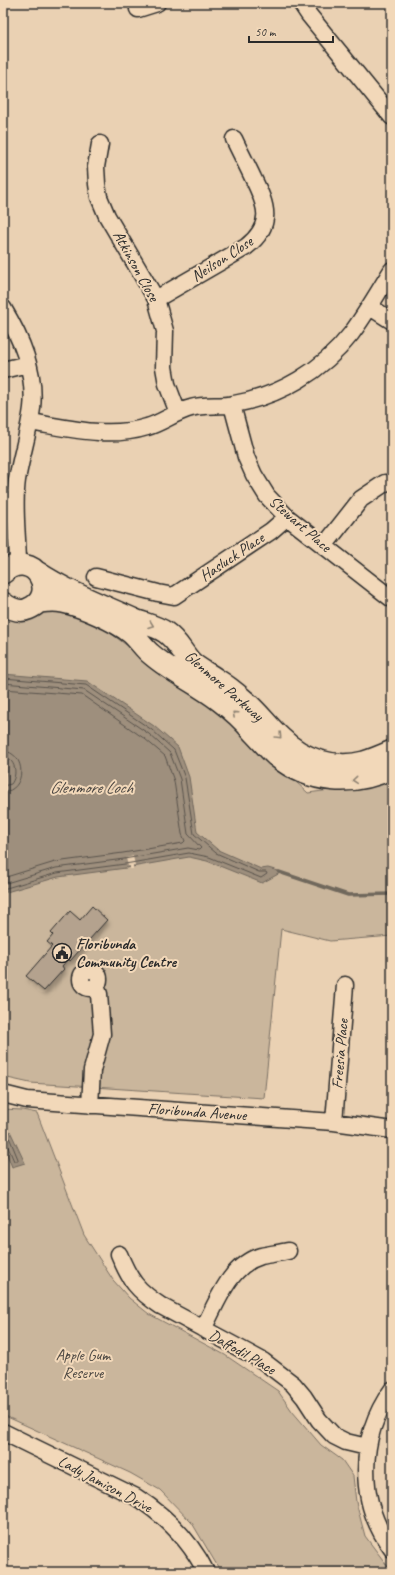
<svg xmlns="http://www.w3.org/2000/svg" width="395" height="1575" viewBox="0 0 395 1575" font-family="Caveat,sans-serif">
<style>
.green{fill:#cab69c;stroke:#7a7064}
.water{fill:#9e8f7d;stroke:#70675c}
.pier{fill:#ead1b3}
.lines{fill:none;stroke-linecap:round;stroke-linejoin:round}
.shore{stroke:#59534c;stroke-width:1}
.stream{stroke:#70675c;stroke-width:3.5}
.building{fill:#b4a28e;stroke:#2b2b2b;filter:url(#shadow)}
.minor-casing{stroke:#2b2b2b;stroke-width:19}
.major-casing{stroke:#2b2b2b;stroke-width:24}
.minor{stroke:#f2d8b9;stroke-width:16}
.major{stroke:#f2d8b9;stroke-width:21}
.oneway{stroke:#8e8272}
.labels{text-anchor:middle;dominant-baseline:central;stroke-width:4;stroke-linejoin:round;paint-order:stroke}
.street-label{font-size:16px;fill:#2b2b2b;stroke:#f2d8b9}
.poi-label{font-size:16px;font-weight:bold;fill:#2b2b2b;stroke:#f2d8b9;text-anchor:start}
.park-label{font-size:16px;fill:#4b4742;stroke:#f2d8b9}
.water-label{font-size:17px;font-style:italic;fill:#484440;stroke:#f2d8b9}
</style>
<defs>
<filter id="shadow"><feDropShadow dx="2.5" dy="4" stdDeviation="2" flood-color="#0004"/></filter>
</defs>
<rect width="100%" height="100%" fill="#ead1b3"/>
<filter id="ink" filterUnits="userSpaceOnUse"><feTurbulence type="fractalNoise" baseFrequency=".025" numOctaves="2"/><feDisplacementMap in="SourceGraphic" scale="8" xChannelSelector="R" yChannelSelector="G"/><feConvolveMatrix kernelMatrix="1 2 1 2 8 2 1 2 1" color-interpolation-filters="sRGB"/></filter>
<g filter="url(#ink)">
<path class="green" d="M49,607l48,16 32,24 84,58 95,88 65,-9 19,-6v158l-62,5 -49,-12 -17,169 -234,-15 -27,-6v-461l30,1z
M3,1109l19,1 15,3 47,122 29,45 16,18 20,16 76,41 53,36 14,20 29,34 21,15 11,16 3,26 9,34 27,36h-171l-29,-49 -32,-33 -30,-17 -127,-58z"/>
<path class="water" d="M3,674l84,7 67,45 24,21 11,30 8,55 21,18 43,19 7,-1 14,4 -20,11 -55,-22 -18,-4 -63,11 -68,9 -55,16v-114l3,-4 -1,-9 -2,-1z
M10,1131l15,32 -13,4 -9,-23v-10z"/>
<path class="pier" d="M133,856l2,9h-2v4h-3v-3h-2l-2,-8z"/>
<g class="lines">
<path class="shore" d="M3,678l83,7 66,45 22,20 11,28 9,56 22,19 43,19h7l1,2 -6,4 -52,-21 -20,-4 -64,11 -68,9 -54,16
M3,683l81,7 65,44 21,19 10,26 8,55 13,14 -2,2 -11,-2 -64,11 -68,9 -53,16
M3,689l79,6 63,44 20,17 9,25 8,53 3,7 -2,2 -60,10 -68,9 -52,16
M3,751c24,1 24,40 0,41
M3,757c13,1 15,18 8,27l-8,2
M3,1137h6l9,22v2h-4l-6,-14 -5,-2"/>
<path class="stream" d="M279,872l69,23 44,-1"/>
</g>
<path class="building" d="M92,906l15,14 -37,41 -2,-2 -6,7 2,3 -20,22 -18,-15 26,-30 -5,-4 6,-7 -2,-2 19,-22 10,9z"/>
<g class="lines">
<g class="minor-casing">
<path id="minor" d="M301,3l8,12 83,102
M138,9l19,-6
M100,144l-4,23 1,17 2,13 8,19 49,83 9,32 -1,36 3,17 11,29
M156,299l90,-52c28,-22 21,-41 7,-69 -6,-13 -13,-26 -19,-39
M370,307l22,14
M3,308c18,30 33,64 29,100 -3,24 -11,48 -15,72 -4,28 1,57 1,85
M3,370l25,-6
M232,405l14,52 8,18 13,21 20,21 105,82
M30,422c38,6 79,17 117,5 15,-4 28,-15 44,-19 14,-4 29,-1 43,-4 46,-8 88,-33 117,-70 15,-20 28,-43 41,-64
M324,546l37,-47 24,-16
M96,577l62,16 16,3 97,-65 16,-14
M81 979a9 9 0 1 1 18 0a9 9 0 1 1-18 0Z
M3,1094l24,6 307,22 58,8
M90,1105l2,-35 10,-36 -3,-40 -3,-8
M334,1122l11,-137
M119,1254c11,27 18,36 42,52l102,55 30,23 11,13 15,23 15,16 12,6 21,5
M203,1329c14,-26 26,-64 58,-73 9,-2 18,-3 27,-5
M392,1390c-34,47 -35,112 0,159
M3,1432l133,65c30,19 54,43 70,75"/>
</g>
<g class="major-casing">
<path id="major" d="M37,572c30,20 65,33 98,48 10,4 21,6 30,12 12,8 17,20 26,30 7,7 17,11 25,17 10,6 20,14 29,22 13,11 23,25 36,37 21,21 53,32 83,24 10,-3 19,-7 28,-11
M3,573c31,-27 58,23 25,36 -9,4 -17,0 -25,-6
M39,602c8,-1 16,-2 24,0 19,4 53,19 68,31 8,7 13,16 21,22 21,18 46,29 68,46 12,9 23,19 33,31 8,8 15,17 23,24 34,28 77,31 116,12"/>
</g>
<use href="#minor" class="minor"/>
<use href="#major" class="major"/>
</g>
<defs><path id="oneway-chevron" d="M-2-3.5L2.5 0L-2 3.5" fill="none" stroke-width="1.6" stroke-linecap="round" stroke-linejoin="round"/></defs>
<g class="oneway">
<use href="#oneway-chevron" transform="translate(151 625) rotate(20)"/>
<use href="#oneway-chevron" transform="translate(235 714) rotate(-138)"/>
<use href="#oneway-chevron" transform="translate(279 736) rotate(46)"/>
<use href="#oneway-chevron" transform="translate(355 780) rotate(175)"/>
</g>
</g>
<defs>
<g id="civic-ring" transform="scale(1)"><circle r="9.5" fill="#f2d8b9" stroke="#2b2b2b" stroke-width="1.5"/><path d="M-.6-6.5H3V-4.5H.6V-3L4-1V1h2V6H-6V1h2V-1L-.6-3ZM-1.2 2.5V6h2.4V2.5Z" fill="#2b2b2b"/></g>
</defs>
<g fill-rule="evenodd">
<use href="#civic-ring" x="62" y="953"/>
</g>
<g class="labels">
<g class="street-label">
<text transform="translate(222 259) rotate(-33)">Neilson Close</text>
<text transform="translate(136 266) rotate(61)">Atkinson Close</text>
<text transform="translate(300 524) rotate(41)">Stewart Place</text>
<text transform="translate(232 557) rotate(-34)">Hasluck Place</text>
<text transform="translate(224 686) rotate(41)">Glenmore Parkway</text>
<text transform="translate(340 1054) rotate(-85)">Freesia Place</text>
<text transform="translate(197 1112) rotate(4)">Floribunda Avenue</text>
<text transform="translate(242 1352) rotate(30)">Daffodil Place</text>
<text transform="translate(105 1484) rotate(28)">Lady Jamison Drive</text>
</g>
<g class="poi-label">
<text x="76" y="944">Floribunda<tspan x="76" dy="18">Community Centre</tspan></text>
</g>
<g class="park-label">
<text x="83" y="1355">Apple Gum<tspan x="83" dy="18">Reserve</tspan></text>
</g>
<g class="water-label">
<text x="91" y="787">Glenmore Loch</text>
</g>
</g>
<rect width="395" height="1575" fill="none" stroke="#f2d8b9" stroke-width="16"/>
<rect x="8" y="8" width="379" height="1559" fill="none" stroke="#2b2b2b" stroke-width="1.5" filter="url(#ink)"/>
<path d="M249 36v6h84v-6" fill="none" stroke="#2b2b2b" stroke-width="2"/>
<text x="255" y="36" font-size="12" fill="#2b2b2b" stroke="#f2d8b9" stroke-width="3" paint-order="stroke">50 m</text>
</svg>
